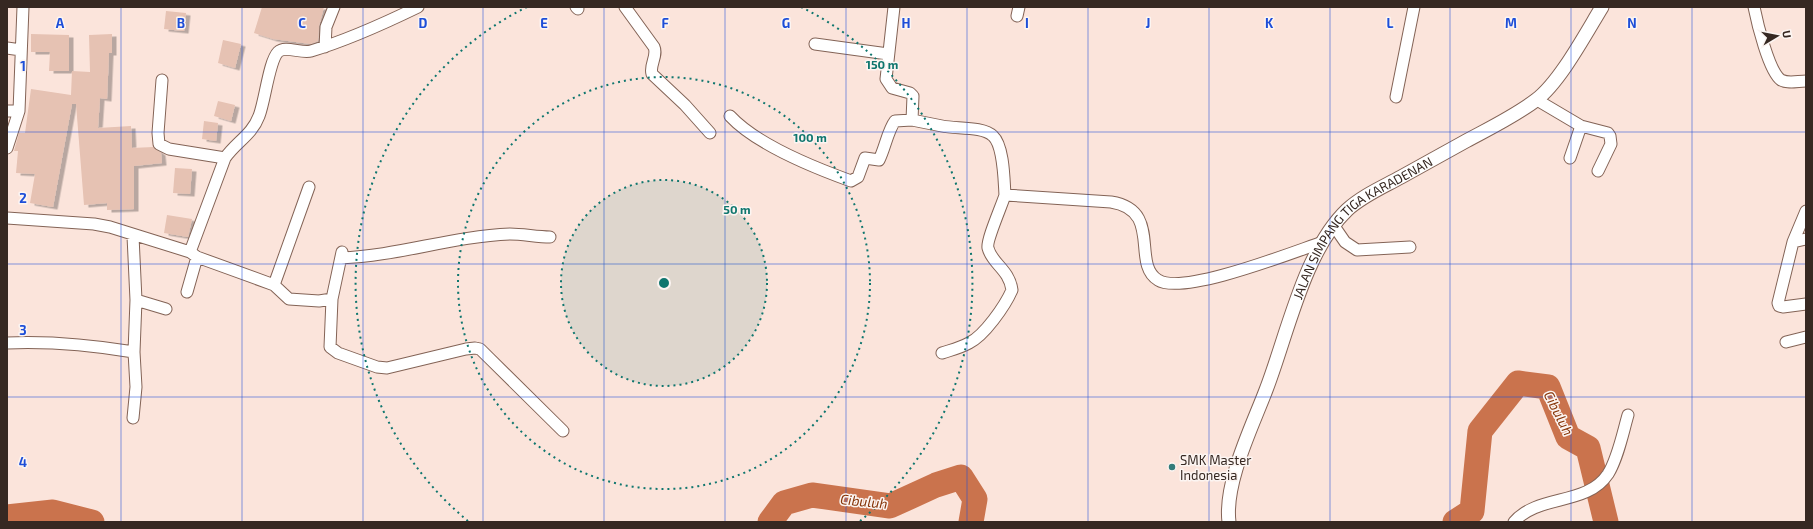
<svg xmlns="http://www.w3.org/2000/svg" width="1813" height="529" viewBox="0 0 1813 529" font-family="'Exo 2',sans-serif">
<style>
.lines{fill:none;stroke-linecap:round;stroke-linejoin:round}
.river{stroke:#ca734d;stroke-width:25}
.building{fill:#e6c2b3;filter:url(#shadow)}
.minor-casing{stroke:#836356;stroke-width:13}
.tertiary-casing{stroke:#836356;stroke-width:15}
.minor{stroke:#fff;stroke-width:11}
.tertiary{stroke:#fff;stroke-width:13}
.grid{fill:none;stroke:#1d4ed8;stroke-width:1;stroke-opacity:0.55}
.ring{fill:none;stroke:#0f766e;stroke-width:2;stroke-dasharray:2 4}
.poi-dot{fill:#327b7a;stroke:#fcf5f2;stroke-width:1.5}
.labels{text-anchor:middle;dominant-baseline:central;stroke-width:3;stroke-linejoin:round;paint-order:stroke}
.street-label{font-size:13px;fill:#362822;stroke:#fcf5f2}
.poi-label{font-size:13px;fill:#362822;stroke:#fcf5f2;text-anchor:start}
.water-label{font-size:14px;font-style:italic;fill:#87360a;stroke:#fcf5f2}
.grid-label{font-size:13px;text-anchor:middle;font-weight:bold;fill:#1d4ed8;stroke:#fcf5f2;stroke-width:3;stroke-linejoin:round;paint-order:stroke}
.centre{fill:#0f766e;stroke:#fcf5f2;stroke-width:2}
.ring-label{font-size:12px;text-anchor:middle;font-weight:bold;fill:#0f766e;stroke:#fcf5f2;stroke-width:3;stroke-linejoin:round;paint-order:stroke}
</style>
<defs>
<filter id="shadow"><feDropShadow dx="4.5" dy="2.5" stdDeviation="0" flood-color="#0004"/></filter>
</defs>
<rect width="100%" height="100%" fill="#fbe4db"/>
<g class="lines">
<path class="river" d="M7,517l46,-5 39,10
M770,522l14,-19 28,-8 78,11 46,-21 25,-8 14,22 -4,23
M1455,522l17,-11 8,-80 38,-48 30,4 20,50 20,11 18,74"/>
</g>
<path class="building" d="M262,7h62l-5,19 -1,15 -7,3 -38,-5 -19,-6z
M166,11l20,2 -2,18 -20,-2z
M31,34l38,1v36h-20l1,-19h-19z
M112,34v19h-3l-2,46 -7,-1 -2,30 33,-2 1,22 21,-1 8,6 1,10 -28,3v43l-27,1v-7l-23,2 -8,-101h-4l-19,103 -23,-4 5,-29 -19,-1 2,-22h-4l5,-18h6l6,-44 40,6 1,-24 18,1 -1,-37z
M223,40l18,4 -6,24 -17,-5z
M218,101l17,4 -4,16 -17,-5z
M204,121l14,2 -2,18 -14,-2z
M175,168l17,1 -2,25 -17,-1z
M167,215l25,4 -4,18 -24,-4z"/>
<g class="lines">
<g class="minor-casing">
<path id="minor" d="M576,7l2,2
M625,7l29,40c4,9 -5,18 -2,27l33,31 25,28
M894,7l-8,72 6,9 18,5 3,3 -1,24c10,2 20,4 30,6 14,3 41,0 51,10 11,10 11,45 12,59l106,7c52,8 20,62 47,78 25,16 135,-28 165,-38
M1754,7c3,15 15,65 27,73 7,4 17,1 25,1
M1017,16l2,-9
M815,44l73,10
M325,47l1,-20 8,-20
M7,48l14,2
M162,80l-4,53 1,11 10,5 56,9
M1396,97l18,-90
M1537,100l44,26 27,7 2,3 1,8 -13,27
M7,111h12
M730,116c26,28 85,52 121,65l7,-4 7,-19 14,2c6,-12 9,-30 16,-39l17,-1
M7,148l12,-37 4,-104
M1570,158l11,-32
M1806,211l-13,31 -15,61 1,3 4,1 23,-3
M7,218l87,6 16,3 80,25 35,-94c11,-16 27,-23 34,-42 6,-15 10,-55 19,-64 7,-7 24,2 33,-1 37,-11 72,-27 107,-44
M1334,226l11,16 12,8 53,-3
M1793,242l13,-3
M190,252l7,5 77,28 15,14 30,2 13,-2 -2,48 8,6 39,14 10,1 79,-19 9,-1 5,1 83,82
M341,258c57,-2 112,-22 169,-24 13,0 27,3 40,3
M274,285l35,-98
M187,292l10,-35
M332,299l10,-47
M136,300l30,9
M1786,342l20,-5
M7,343c44,-2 84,2 127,9
M942,353c9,-3 18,-5 27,-10 15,-7 36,-37 43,-53 -3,-21 -20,-26 -24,-42 -2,-7 14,-43 17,-53
M133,418l3,-31 -2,-35 2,-52 -3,-64
M1514,522c24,-28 73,-16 94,-48 10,-16 15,-42 20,-59"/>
</g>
<g class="tertiary-casing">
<g id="tertiary">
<path id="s1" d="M1229,522c-5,-39 23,-95 37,-132 21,-54 38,-139 81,-180 15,-14 36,-23 54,-33 22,-12 43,-24 65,-36 24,-13 49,-25 70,-41 24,-18 50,-67 66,-93"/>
</g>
</g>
<use href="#minor" class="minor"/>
<use href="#tertiary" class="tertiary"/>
</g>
<path class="grid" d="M121,7v515M242,7v515M363,7v515M483,7v515M604,7v515M725,7v515M846,7v515M967,7v515M1088,7v515M1209,7v515M1330,7v515M1450,7v515M1571,7v515M1692,7v515M7,132h1799M7,264h1799M7,397h1799"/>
<circle cx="664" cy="283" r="103" fill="#0f766e" fill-opacity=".12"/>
<g class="ring">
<circle cx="664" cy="283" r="103"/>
<circle cx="664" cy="283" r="206"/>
<path d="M468 521A308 308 0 0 1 527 7M801 7A308 308 0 0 1 860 521"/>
</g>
<circle class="poi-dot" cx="1172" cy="467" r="4"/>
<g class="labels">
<g class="street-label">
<text stroke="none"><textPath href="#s1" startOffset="335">JALAN SIMPANG TIGA KARADENAN</textPath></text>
</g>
<g class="poi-label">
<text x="1180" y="460">SMK Master<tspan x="1180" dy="15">Indonesia</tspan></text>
</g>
<g class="water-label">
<text transform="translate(1559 413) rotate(63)">Cibuluh</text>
<text transform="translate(864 501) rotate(6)">Cibuluh</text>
</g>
</g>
<g class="grid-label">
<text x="60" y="28">A</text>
<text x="181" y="28">B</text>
<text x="302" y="28">C</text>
<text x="423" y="28">D</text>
<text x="544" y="28">E</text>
<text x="665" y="28">F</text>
<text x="786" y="28">G</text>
<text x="906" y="28">H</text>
<text x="1027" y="28">I</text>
<text x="1148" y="28">J</text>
<text x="1269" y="28">K</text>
<text x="1390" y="28">L</text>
<text x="1511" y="28">M</text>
<text x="1632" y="28">N</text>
<text x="23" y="71">1</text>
<text x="23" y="203">2</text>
<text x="23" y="335">3</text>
<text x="23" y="467">4</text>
</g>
<circle cx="664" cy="283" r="6" class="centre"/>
<g class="ring-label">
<text x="882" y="69">150 m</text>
<text x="810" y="142">100 m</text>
<text x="737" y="214">50 m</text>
</g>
<rect width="1813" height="529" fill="none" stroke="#362822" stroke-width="16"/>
<g transform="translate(1777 36) rotate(80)" stroke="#fcf5f2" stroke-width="3" paint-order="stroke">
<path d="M0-3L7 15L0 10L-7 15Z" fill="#362822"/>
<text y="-6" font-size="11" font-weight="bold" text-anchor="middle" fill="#362822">U</text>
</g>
</svg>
